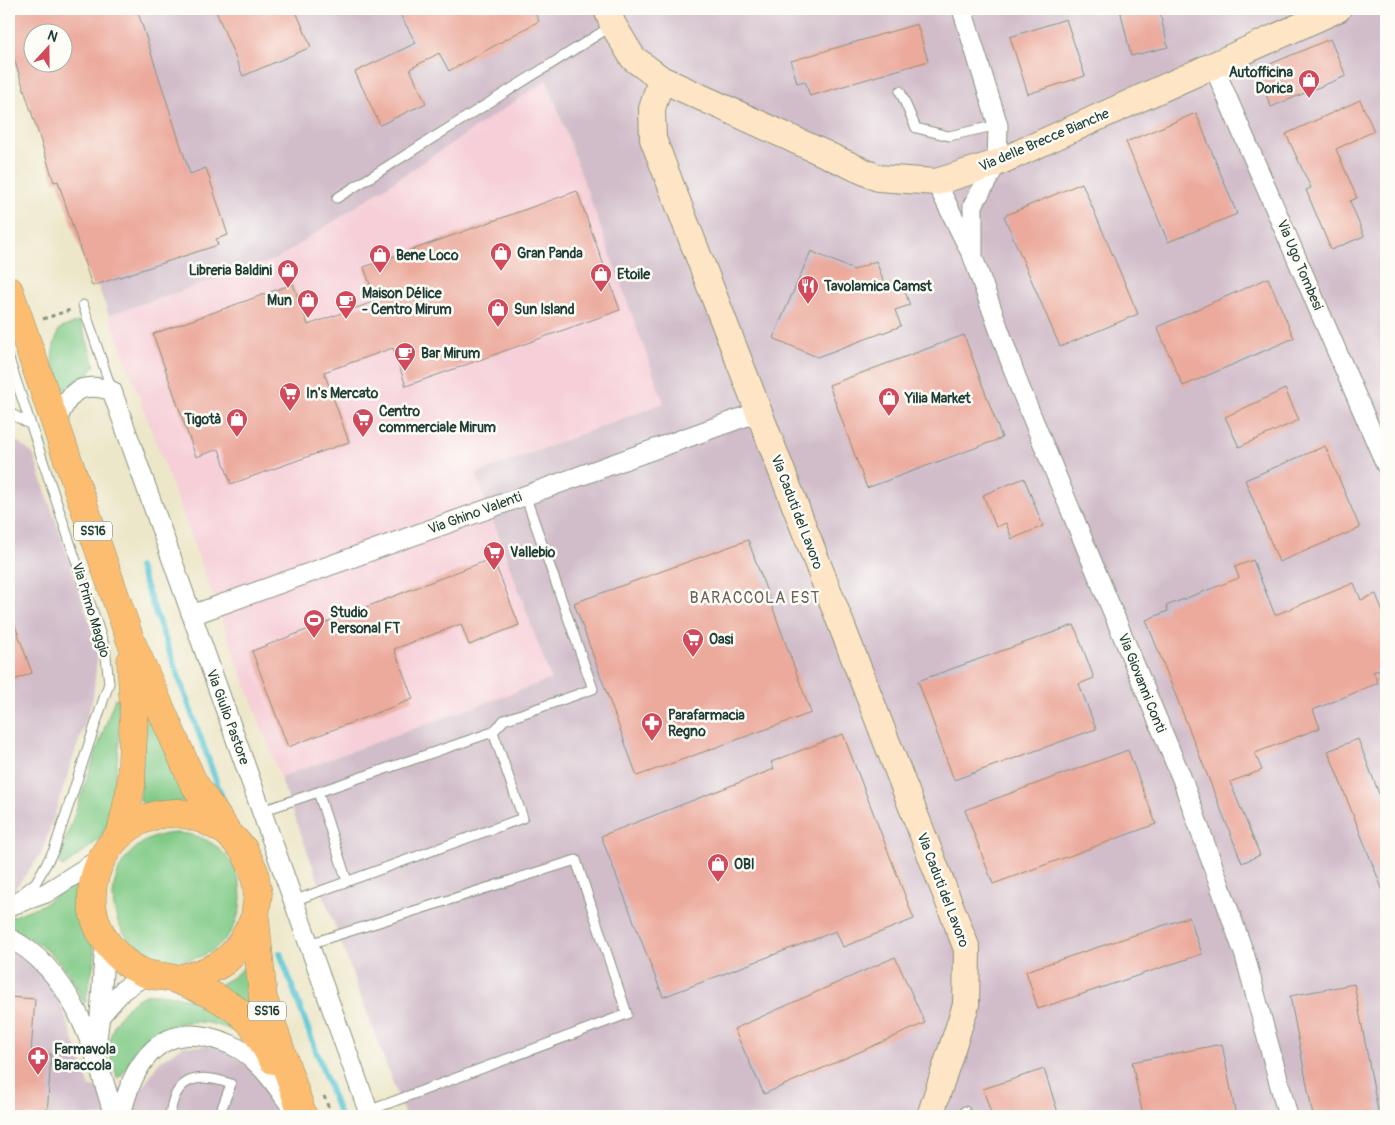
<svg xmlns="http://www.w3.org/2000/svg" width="1395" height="1125" viewBox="0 0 1395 1125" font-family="Pangolin,sans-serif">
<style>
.built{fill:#f6cfd8}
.industrial{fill:#d1bdca;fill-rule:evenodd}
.green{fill:#82cb87;stroke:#50845e}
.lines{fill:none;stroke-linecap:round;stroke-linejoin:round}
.stream{stroke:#5ac6d4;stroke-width:6}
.building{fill:#ecaa9d;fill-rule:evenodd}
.lane-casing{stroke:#86927e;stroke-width:11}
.street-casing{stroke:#86927e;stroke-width:21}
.secondary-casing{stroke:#86927e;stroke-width:28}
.primary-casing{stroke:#86927e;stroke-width:29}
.path{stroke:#86927e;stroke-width:3;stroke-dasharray:4 4;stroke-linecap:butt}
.lane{stroke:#fff;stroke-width:9}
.street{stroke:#fff;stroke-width:19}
.secondary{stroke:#fee5c5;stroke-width:26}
.primary{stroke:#fcbd6f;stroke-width:28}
.labels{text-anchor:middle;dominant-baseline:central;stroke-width:5;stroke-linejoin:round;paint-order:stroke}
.shield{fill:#fdfcf7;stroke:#62766e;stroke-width:1}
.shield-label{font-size:12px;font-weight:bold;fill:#1f3d34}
.poi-label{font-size:14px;font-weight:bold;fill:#1f3d34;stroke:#fdfcf7;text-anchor:start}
.street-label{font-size:14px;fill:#1f3d34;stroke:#fdfcf7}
.quarter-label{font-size:16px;letter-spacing:1px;fill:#676359;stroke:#fdfcf7}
</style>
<rect width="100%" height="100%" fill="#fdfcf7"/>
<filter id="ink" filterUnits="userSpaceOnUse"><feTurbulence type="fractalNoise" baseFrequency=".02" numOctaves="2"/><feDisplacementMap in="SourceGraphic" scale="10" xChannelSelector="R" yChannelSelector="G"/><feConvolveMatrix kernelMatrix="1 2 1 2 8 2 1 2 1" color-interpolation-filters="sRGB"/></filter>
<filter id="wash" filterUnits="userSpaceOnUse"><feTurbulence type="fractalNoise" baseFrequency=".0096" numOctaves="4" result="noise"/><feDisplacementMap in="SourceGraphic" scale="20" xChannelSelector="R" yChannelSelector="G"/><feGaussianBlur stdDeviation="1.12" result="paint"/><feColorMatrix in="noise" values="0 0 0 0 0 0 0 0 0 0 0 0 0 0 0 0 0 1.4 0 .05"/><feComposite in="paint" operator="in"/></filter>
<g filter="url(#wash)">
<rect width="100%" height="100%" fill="#ede7c9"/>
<path class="built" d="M546,79l119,324 -189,71 75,205 -271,98 -171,-462 168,-56z"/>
<path class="industrial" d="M9,9h1377v1107h-981l-125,-339 271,-98 -75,-205 188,-71 -117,-323 -270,179 -168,56 -100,-265zM32,32h30v30h-30z
M9,435l24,19 65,193 -5,51 -51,155 -26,34 -7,48z
M9,949l28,18 20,26 33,94 51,3 19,-29 24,-15h35l30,21 26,30 7,19h-273z"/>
<path class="green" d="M80,321l15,44 -7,9 -24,16c-6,-2 -6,-7 -8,-13 -7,-20 -3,-29 3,-48z
M115,698l3,1 1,46 -6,54 -7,31 -6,9 -37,28 -3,-2 -1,-6z
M145,704l44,95 -1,2 -41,4 -7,-4z
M113 897a64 64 0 1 1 128 0a64 64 0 1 1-128 0Z
M79,878l16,79 -10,46c-6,-5 -8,-17 -13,-24 -16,-25 -36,-39 -63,-51v-10l35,-14z
M247,965l16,56 -50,-33 20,-11z
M149,994c25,-1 57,8 79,22 7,4 12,15 17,21 -38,-21 -73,-23 -105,10 -9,10 -14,24 -22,32 -10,-25 -13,-46 5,-67 7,-9 15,-15 26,-18z"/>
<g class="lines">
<path class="stream" d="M139,567l88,244
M280,953l60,163"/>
</g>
<g id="blocks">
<path class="building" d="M9,9h128l53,165 16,-6 22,67 -12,4 2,6 -126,41 -34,-105 -4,1 -45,-139zM32,32h30v30h-30z
M215,9h80l16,38 -68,29z
M397,9h136l6,12 -90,50 -10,-18 -29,16 16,34 -46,22 -25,-53 61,-29z
M1120,9h39l9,38 -37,9z
M1066,19l19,57 -57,18 -18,-57z
M917,24l11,37 -118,35 -5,-15 -8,2 -6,-22z
M1330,39l16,37 -75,31 -15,-37z
M1360,100l14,31 -38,18 21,49 -7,3 14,35 -33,14 -25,-60 5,-2 -25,-54z
M1196,113l41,101 -69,28 -42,-100z
M1082,183l56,131 -78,33 -56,-131z
M577,191l43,119 -214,76 -13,-38 -69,24 25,70 -118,42 -12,-35 -23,8 -43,-123 140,-50 15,41 68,-24 -12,-34z
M811,251l43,19 22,-9 9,24 15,-6 10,26 -15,5 6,16 -84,31 -44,-19z
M1268,278l26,60 -111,48 -26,-59z
M964,335l38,103 -135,50 -38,-103z
M1285,389l14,31 -60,27 -14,-30z
M1325,446l35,82 -81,34 -34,-82z
M1024,478l19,48 -31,13 -6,-16 -10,4 -13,-32z
M748,540l63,173 -174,63 -63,-173z
M493,558l26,67 -50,20 -8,-21 -67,25 19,50 -125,48 -36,-96z
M1253,560l22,55 79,-32 7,17 15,-6 10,27v46l-13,5 5,11 -65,27 7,18 -65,25 7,17 -32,12 30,73 -18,8 -96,-243 22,-9 -2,-5 73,-28 -4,-11z
M9,614h2l21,59 -23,9z
M1074,625l20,53 -15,6 17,45 -142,51 -36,-99z
M843,734l71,185 -71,28 -7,-16 -173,66 -62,-161 173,-67 -3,-7z
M1358,739l22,57 6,-2 -1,102 -57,-145z
M1128,750l28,74 -163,60 -28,-74z
M1189,917l13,37 -164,55 -12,-38z
M895,957l30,66 -161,71 -30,-65z
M1354,984l25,132h-66l-23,-120z
M9,997l26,2 -4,54 20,1 -4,62h-38z
M1222,1044l14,72h-93l-11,-54z
M1044,1069l15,47h-67l-9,-27z"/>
</g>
</g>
<g filter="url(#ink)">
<use href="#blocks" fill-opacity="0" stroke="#86927e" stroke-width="1"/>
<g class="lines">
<g class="lane-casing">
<path id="lane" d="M900,91l16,37 33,8 49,-11
M337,198l273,-171
M83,305l29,86
M9,359l96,289 4,35 -55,167 -18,32 -19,15
M9,409l1,4 21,12
M493,732l11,-12 89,-31 -68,-194
M262,811l56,-19
M293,901l230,-83 -30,-86 -175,60 29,89
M309,944l267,-84 51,154 -259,97
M965,1111l1,5
M170,1116c4,-39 28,-44 61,-32l-12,32"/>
</g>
<g class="street-casing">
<path id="street" d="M962,9l36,116 -1,38 -24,42v52l47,131 162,391 63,177 43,160
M1213,65l173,400
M936,182l35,71
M56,424c11,-31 23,-44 56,-33l258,725
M192,615l566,-203
M9,906l37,-13 55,-35
M9,938c65,33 86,113 105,178
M100,1016l23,-26 24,-16
M95,1053l5,-37 5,-75
M121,1116c10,-46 35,-93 90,-78 15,4 26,8 38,18 19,15 32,37 46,56"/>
</g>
<g class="secondary-casing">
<path id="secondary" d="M607,9l6,16 20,33 28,21 217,99 58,4 61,-19 341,-154
M661,79l-9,30 1,30 314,810 -1,56 -36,111"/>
</g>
<g class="primary-casing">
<path id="primary" d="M9,290l121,349 63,143 35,51 16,17 10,21 4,23 -3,23 8,81 40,118
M227,832c-16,-9 -30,-17 -49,-19 -56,-3 -100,57 -82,109 8,23 29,45 52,52 9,3 20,2 29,6 24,9 52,21 70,39 10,10 18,28 26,41
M121,833l10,-47 3,-77 -3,-48
M176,979c45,-8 60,-20 79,-62"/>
</g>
<path class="path" d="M43,319l27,-9
M324,1096l8,20"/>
<use href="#lane" class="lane"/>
<use href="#street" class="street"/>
<use href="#secondary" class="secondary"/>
<use href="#primary" class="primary"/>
</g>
</g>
<defs>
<g id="shop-pin" transform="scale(1.125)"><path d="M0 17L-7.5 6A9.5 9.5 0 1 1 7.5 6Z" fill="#d1495b" stroke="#fdfcf7"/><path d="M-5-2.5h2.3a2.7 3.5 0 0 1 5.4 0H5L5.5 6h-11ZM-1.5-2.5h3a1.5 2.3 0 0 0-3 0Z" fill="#fff"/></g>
<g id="restaurant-pin" transform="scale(1.125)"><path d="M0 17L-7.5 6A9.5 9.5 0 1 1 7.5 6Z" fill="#d1495b" stroke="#fdfcf7"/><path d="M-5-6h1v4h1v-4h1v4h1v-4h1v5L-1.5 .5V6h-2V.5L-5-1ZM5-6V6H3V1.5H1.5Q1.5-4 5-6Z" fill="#fff"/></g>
<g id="cafe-pin" transform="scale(1.125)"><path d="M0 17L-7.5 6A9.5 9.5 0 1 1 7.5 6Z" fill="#d1495b" stroke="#fdfcf7"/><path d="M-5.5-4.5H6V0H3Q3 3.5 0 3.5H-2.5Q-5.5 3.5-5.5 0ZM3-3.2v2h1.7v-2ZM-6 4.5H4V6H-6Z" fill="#fff"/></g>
<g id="supermarket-pin" transform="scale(1.125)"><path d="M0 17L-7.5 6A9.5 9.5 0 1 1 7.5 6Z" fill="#d1495b" stroke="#fdfcf7"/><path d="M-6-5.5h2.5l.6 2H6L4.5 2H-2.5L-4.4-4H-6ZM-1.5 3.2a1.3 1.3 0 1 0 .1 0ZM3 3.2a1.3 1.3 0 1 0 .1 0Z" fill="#fff"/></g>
<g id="stadium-pin" transform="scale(1.125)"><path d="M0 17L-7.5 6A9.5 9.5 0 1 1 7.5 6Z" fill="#d1495b" stroke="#fdfcf7"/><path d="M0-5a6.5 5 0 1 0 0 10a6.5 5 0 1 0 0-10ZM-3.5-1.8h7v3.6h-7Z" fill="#fff"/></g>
<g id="pharmacy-pin" transform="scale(1.125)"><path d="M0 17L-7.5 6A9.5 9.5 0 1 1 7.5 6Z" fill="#d1495b" stroke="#fdfcf7"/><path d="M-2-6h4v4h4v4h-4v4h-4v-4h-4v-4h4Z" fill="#fff"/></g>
</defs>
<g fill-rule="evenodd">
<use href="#shop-pin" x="1309" y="80"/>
<use href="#shop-pin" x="501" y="253"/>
<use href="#shop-pin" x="380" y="255"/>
<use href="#shop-pin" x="288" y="270"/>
<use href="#shop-pin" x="601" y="274"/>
<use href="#restaurant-pin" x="808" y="286"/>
<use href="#shop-pin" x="308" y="300"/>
<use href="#cafe-pin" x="346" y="301"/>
<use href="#shop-pin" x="498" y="309"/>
<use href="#cafe-pin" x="405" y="353"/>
<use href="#supermarket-pin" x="290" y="393"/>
<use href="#shop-pin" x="889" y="398"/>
<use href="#shop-pin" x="237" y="419"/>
<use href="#supermarket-pin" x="363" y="419"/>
<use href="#supermarket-pin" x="494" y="552"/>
<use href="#stadium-pin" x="314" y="620"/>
<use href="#supermarket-pin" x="693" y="639"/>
<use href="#pharmacy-pin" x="652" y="723"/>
<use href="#shop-pin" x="718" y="864"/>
<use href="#pharmacy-pin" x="38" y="1057"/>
</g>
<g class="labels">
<g class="shield">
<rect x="74" y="521.5" width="38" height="19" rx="4"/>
<rect x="248" y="1001.5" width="38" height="19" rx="4"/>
</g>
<g class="shield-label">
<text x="93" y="531">SS16</text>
<text x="267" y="1011">SS16</text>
</g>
<g class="poi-label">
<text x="1293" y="72" text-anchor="end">Autofficina<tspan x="1293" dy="16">Dorica</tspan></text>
<text x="517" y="253">Gran Panda</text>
<text x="396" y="255">Bene Loco</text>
<text x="272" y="270" text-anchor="end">Libreria Baldini</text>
<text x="617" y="274">Etoile</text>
<text x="824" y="286">Tavolamica Camst</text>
<text x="362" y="293">Maison Délice<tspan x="362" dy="16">- Centro Mirum</tspan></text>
<text x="292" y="300" text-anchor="end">Mun</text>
<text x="514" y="309">Sun Island</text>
<text x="421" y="353">Bar Mirum</text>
<text x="306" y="393">In's Mercato</text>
<text x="905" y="398">Yilia Market</text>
<text x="379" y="411">Centro<tspan x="379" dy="16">commerciale Mirum</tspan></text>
<text x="221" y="419" text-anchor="end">Tigotà</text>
<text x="510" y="552">Vallebio</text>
<text x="330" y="612">Studio<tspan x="330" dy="16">Personal FT</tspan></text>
<text x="709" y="639">Oasi</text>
<text x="668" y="715">Parafarmacia<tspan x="668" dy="16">Regno</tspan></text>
<text x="734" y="864">OBI</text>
<text x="54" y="1049">Farmavola<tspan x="54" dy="16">Baraccola</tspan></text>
</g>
<g class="street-label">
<text transform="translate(1044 140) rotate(-23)">Via delle Brecce Bianche</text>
<text transform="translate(1300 265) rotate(67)">Via Ugo Tombesi</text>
<text transform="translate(797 512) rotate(69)">Via Caduti del Lavoro</text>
<text transform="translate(475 513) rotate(-20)">Via Ghino Valenti</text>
<text transform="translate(91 610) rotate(73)">Via Primo Maggio</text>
<text transform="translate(1142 683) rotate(68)">Via Giovanni Conti</text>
<text transform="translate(228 717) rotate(70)">Via Giulio Pastore</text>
<text transform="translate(943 890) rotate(69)">Via Caduti del Lavoro</text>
</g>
<g class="quarter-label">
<text x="755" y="598">BARACCOLA EST</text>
</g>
</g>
<rect width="1395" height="1125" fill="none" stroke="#fdfcf7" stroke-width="30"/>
<g transform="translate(48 48) rotate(21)"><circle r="24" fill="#fdfcf7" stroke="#a4b0a9"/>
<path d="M0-4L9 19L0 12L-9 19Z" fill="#d1495b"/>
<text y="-8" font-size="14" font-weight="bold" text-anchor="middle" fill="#1f3d34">N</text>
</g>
</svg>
